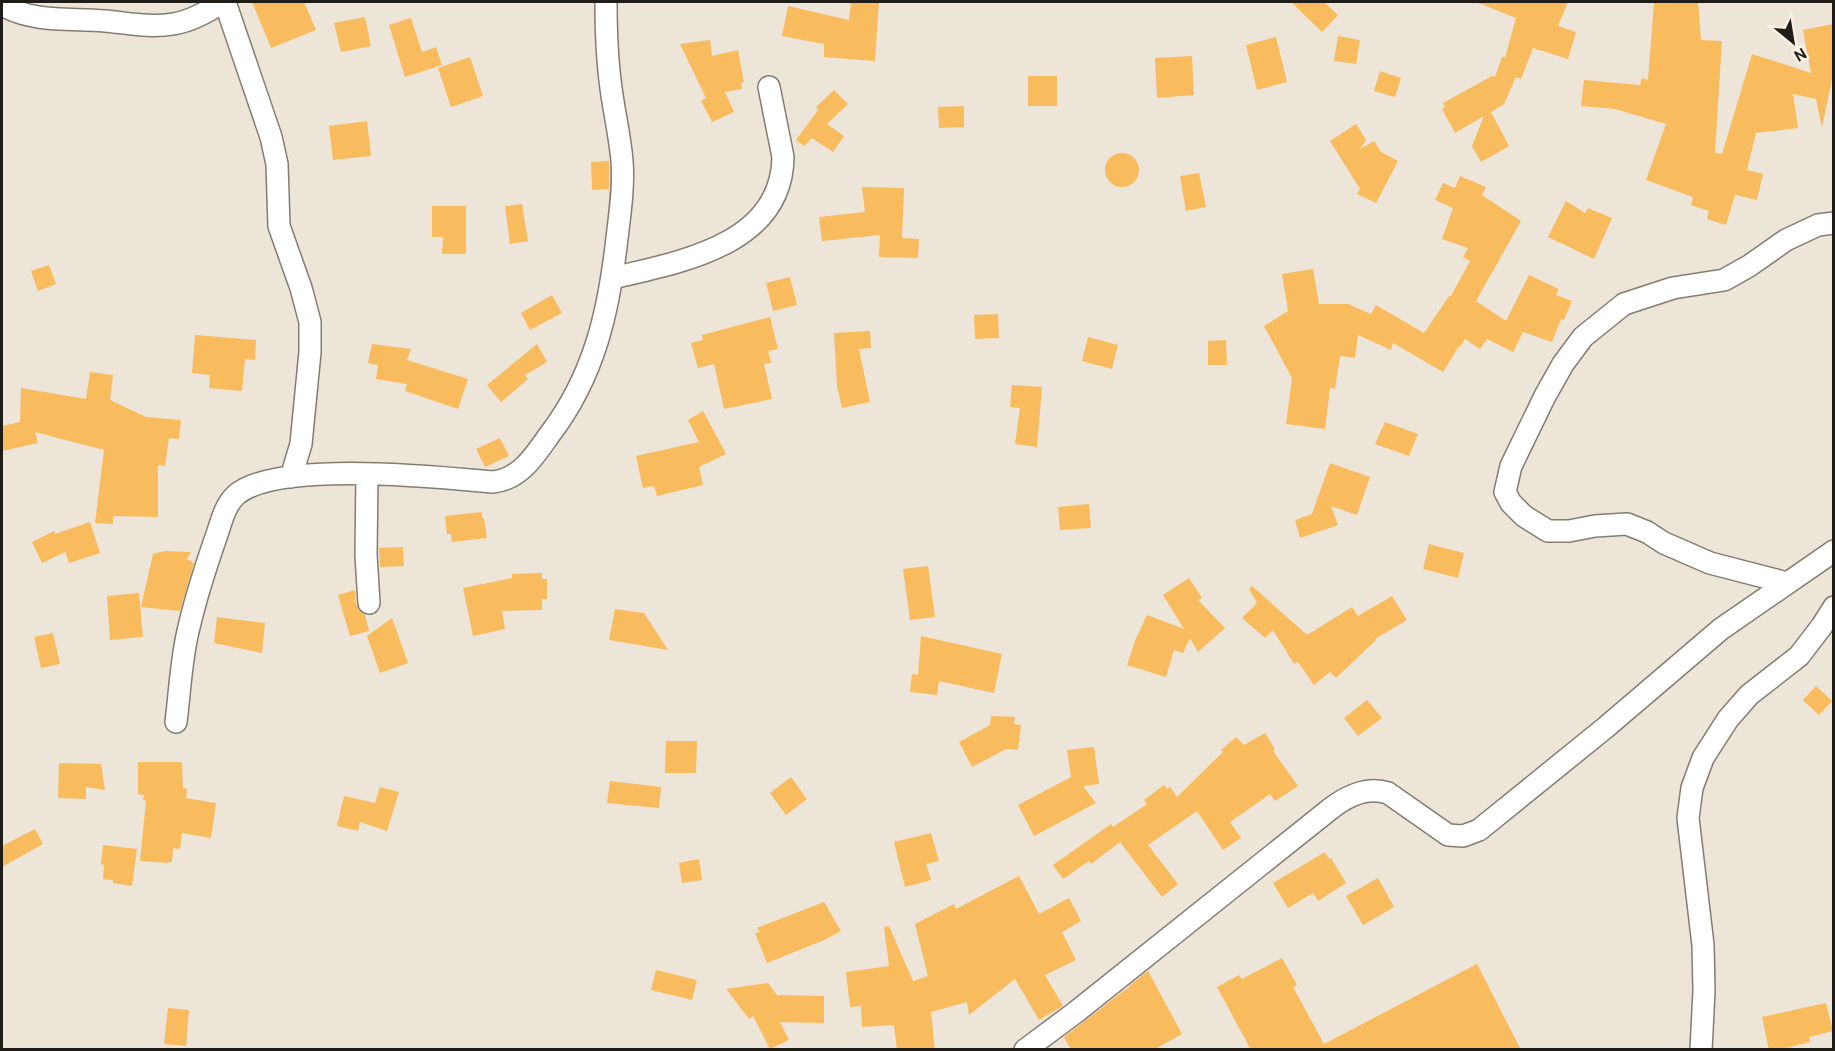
<svg xmlns="http://www.w3.org/2000/svg" width="1835" height="1051" viewBox="0 0 1835 1051" font-family="Overpass,sans-serif">
<style>
.building{fill:#f8bb5e}
.lines{fill:none;stroke-linecap:round;stroke-linejoin:round}
.minor-casing{stroke:#847c71;stroke-width:24}
.minor{stroke:#fff;stroke-width:21}
</style>
<rect width="100%" height="100%" fill="#eee5d9"/>
<path class="building" d="M252,2h52l12,28 -45,18z
M851,2h28l-4,59 -51,-4v-13l-42,-8 6,-30 61,14z
M1291,2h33l14,13 -16,17z
M1476,2h92l-10,24 18,6 -8,27 -35,-11 -12,31 -5,-2 -12,27 -13,8 18,34 -28,16 -9,-16 12,-30 -29,17 -13,-24 3,-2 -2,-4 49,-27 3,1 7,-20 3,1 11,-40z
M1654,2h44l3,38 21,1 -7,112 7,1 30,-100 59,19 -8,-43 30,-6v50l-11,54 -6,-29 -23,-5 5,34 -42,5 -9,37 16,4 -6,26 -22,-5 -9,30 -19,-6 2,-8 -18,-6 2,-8 -47,-17 20,-56 -51,-15 -34,-3 3,-26 56,5 2,-7 6,2z
M365,17l6,29 -30,6 -7,-29z
M411,18l11,34 14,-5 6,18 -37,12 -16,-52z
M1338,36l22,4 -4,24 -22,-3z
M1276,37l11,45 -30,8 -11,-45z
M710,40l2,16 26,-6 6,32 -3,1 1,6 -17,3 9,20 -22,10 -11,-21 5,-3 -26,-54z
M1192,56l2,39 -37,3 -2,-40z
M470,57l13,39 -32,11 -13,-39z
M1380,71l21,7 -6,19 -21,-6z
M1028,76h29v30h-29z
M834,90l14,14 -21,20 17,12 -11,16 -21,-14 -8,8 -8,-6 22,-30 -2,-3z
M964,106v21l-25,1 -1,-21z
M367,121l4,35 -38,4 -4,-34z
M1356,124l10,16 -6,9 14,-8 7,11 17,9 -22,42 -19,-9 3,-5 -30,-48z
M1105 170a17 17 0 1 1 34 0a17 17 0 1 1-34 0Z
M609,161v28l-17,1 -1,-28z
M1199,173l7,34 -20,4 -6,-35z
M1460,176l26,11 -4,8 39,26 -45,80 30,20 23,-46 30,14 -3,6 16,6 -8,19 -3,-1 -9,23 -29,-10 -10,20 -26,-13 -7,10 -15,-10 -5,8 -1,-1 -16,26 -50,-29 -2,7 -33,-15 -3,23 -15,-2 -5,33 -5,-1 -5,41 -39,-5 6,-46 -28,-52 24,-15 -6,-37 31,-5 6,35h29l23,10 5,-9 48,28 25,-37h2l19,-35 -7,-4 5,-9 -26,-9 11,-31 -18,-8 8,-17 12,5z
M862,187l42,1 -2,50 17,1 -1,19 -39,-1 1,-22 -58,6 -3,-24 46,-5z
M1566,201l19,12 3,-5 24,10 -18,41 -46,-22z
M522,204l6,37 -18,3 -5,-38z
M432,206h34v48h-24l1,-17h-11z
M49,265l7,19 -18,7 -7,-20z
M790,277l7,28 -24,6 -7,-28z
M552,295l10,18 -32,17 -9,-17z
M998,314l1,24 -24,1 -1,-24z
M770,317l8,32 -10,2 3,12 -7,1 8,35 -48,10 -10,-45 -16,4 -7,-25 12,-3 -1,-5z
M870,331l1,17 -12,1 11,53 -28,6 -5,-22 -3,-53z
M195,335l61,5 -1,20 -10,-1 -3,32 -33,-3 1,-13 -18,-2z
M1088,337l30,8 -6,24 -30,-8z
M1226,340l1,25h-19v-24z
M372,344l39,5 -4,11 61,19 -10,30 -53,-18 2,-7 -31,-5 2,-14 -10,-2z
M537,344l10,18 -22,13 3,4 -27,23 -14,-17z
M90,372l23,3 -3,25 36,17 35,3 -2,19 -10,-1 -4,28 -7,-1v52l-45,-1v8l-18,-1 9,-73 -69,-18 3,11 -36,8v-25l18,-4 1,-34 65,11z
M1012,385l30,2 -5,60 -22,-3 5,-36 -10,-1z
M703,411l23,43 -27,13 4,18 -46,11 -3,-10 -11,2 -7,-32 63,-14 -11,-22z
M1385,422l33,12 -9,22 -34,-12z
M500,438l9,18 -24,11 -9,-18z
M1330,463l40,14 -13,38 -26,-9 7,19 -38,13 -5,-18 17,-6z
M1089,504l2,24 -31,2 -2,-23z
M482,512v6h2l3,20 -35,4 -1,-8h-4l-2,-18z
M90,522l10,31 -31,10 -4,-11 -23,11 -10,-21 22,-11 1,3z
M1429,544l35,9 -6,25 -35,-9z
M403,547l1,19 -24,1 -1,-19z
M165,551l26,1 -4,7 7,4 -14,48 -39,-4 12,-53z
M928,566l7,51 -25,3 -7,-51z
M542,573v6h5v20h-5v11l-40,1 3,18 -32,7 -10,-48 49,-10v-4z
M1189,578l13,20 -4,2 27,28 -27,24 -8,-14 -7,15 -9,-3 -8,27 -39,-12 8,-24 12,-26 37,14 -21,-34z
M1252,586l55,49 45,-28 6,9 34,-20 15,24 -32,19 1,1 -40,38 -6,-6 -16,13 -16,-23 -4,2 -21,-34 -8,8 -23,-20 15,-15 -8,-14z
M355,590l1,14 3,6 6,5 4,16 -19,5 -12,-41z
M139,593l4,44 -33,3 -3,-44z
M615,609l29,4 24,37 -59,-10z
M217,617l48,6 -3,30 -48,-10z
M392,618l16,45 -28,10 -13,-37z
M53,633l7,31 -19,4 -7,-31z
M921,636l81,18 -8,39 -55,-12 -2,14 -27,-3 2,-18 6,1z
M1816,686l16,15 -13,14 -16,-15z
M1367,700l15,18 -24,18 -14,-18z
M991,716l24,1 -1,7 7,1 -3,25 -12,-1 -34,18 -13,-25 31,-17z
M1265,733l10,16 -2,2 25,35 -23,15 -5,-7 -40,28 11,16 -18,12 -26,-39 -49,34 30,39 -16,13 -42,-55 -29,22 -2,-3 -26,18 -10,-14 58,-41 2,3 34,-23 -3,-4 20,-15 3,4 3,-2 7,10 46,-45 -2,-2 15,-13 8,8z
M666,741h31l-1,32h-31z
M1094,747l5,37 -16,2 13,17 -62,33 -16,-31 53,-28 -4,-27z
M138,762h44l1,26 4,1 -1,9 30,5 -5,35 -29,-5 -2,16 -7,-1 -1,14h-4v1l-28,-2 6,-60 -3,-1 1,-5 -6,-1z
M59,763l42,1 4,26 -19,-3v12l-28,-1z
M791,777l16,22 -21,16 -16,-22z
M610,781l51,6 -2,21 -52,-5z
M380,787l19,5 -12,39 -27,-9 -2,9 -21,-5 7,-30 31,7z
M35,829l8,15 -41,23v-21z
M931,833l8,28 -13,3 5,16 -26,7 -11,-45z
M103,845l34,4 -5,37 -19,-3v-3l-10,-1 1,-14 -3,-1z
M1325,852l4,7 2,-1 15,25 -28,18 -5,-8 -25,15 -15,-25z
M699,859l3,21 -20,3 -3,-20z
M1019,876l20,38 30,-16 12,23 -19,11 14,28 -31,15 18,31 -24,14 -24,-41 -46,36 -2,-13 -36,10 4,38h-38l-3,-25 -32,2 -1,-21 -11,1 -4,-35 43,-6 -5,-39 5,-1 24,55 15,-5 -13,-52 39,-20 2,5z
M1378,878l16,29 -31,18 -17,-29z
M824,902l17,29 -17,9 -57,23 -12,-30 5,-1 -3,-4z
M1282,958l15,27 -4,2 31,57 153,-80 44,86h-270l-34,-63 22,-12 3,4z
M656,970l41,10 -5,20 -41,-10z
M1148,971l34,63 -29,16h-82l-7,-13 58,-45 8,-5 -1,-1z
M768,983l9,12 47,1v27l-44,-1 9,18 -19,9 -17,-33 -4,3 -23,-30z
M1826,1003l7,28 -24,6 1,5 -33,8h-8l-7,-33z
M168,1008l21,2 -3,36 -22,-2z"/>
<g class="lines">
<g class="minor-casing">
<path id="minor" d="M225,2l46,135 6,27 2,62 22,62 9,34v30l-9,92 -10,33
M2,5c32,18 67,13 103,16 23,2 45,7 68,3 19,-3 35,-13 50,-22
M613,278c67,-16 169,-33 170,-121l-14,-70
M367,475l-1,80 3,48
M1787,583l-77,-20 -46,-20 -17,-11 -20,-8 -32,2 -26,5h-21l-24,-15 -13,-13 -6,-11 6,-26 34,-70 18,-32 20,-27 41,-33 49,-16 51,-8 25,-14 37,-26 32,-15 16,-2
M176,722c4,-31 5,-64 13,-95 7,-30 16,-58 26,-87 6,-16 9,-34 21,-45 40,-35 202,-18 257,-13 28,-3 42,-27 57,-48 45,-59 59,-124 67,-196 3,-25 7,-52 5,-77 -2,-25 -8,-49 -11,-73 -4,-29 -5,-57 -5,-86
M1025,1050l51,-38 253,-202c16,-13 38,-24 59,-17l60,42 15,1 16,-6 126,-102 116,-99 113,-78
M1701,1050l3,-59 -1,-46 -15,-127 4,-30 11,-30 25,-39 21,-24 50,-39 23,-30 12,-19"/>
</g>
<use href="#minor" class="minor"/>
</g>
<rect width="1835" height="1051" fill="none" stroke="#201d18" stroke-width="6"/>
<g transform="translate(1793 42) rotate(150)" stroke="#fcf3e6" stroke-width="4.5" paint-order="stroke">
<path d="M0-4.5L10 22L0 15L-10 22Z" fill="#201d18"/>
<text y="-9" font-size="16" font-weight="bold" text-anchor="middle" fill="#201d18">N</text>
</g>
</svg>
